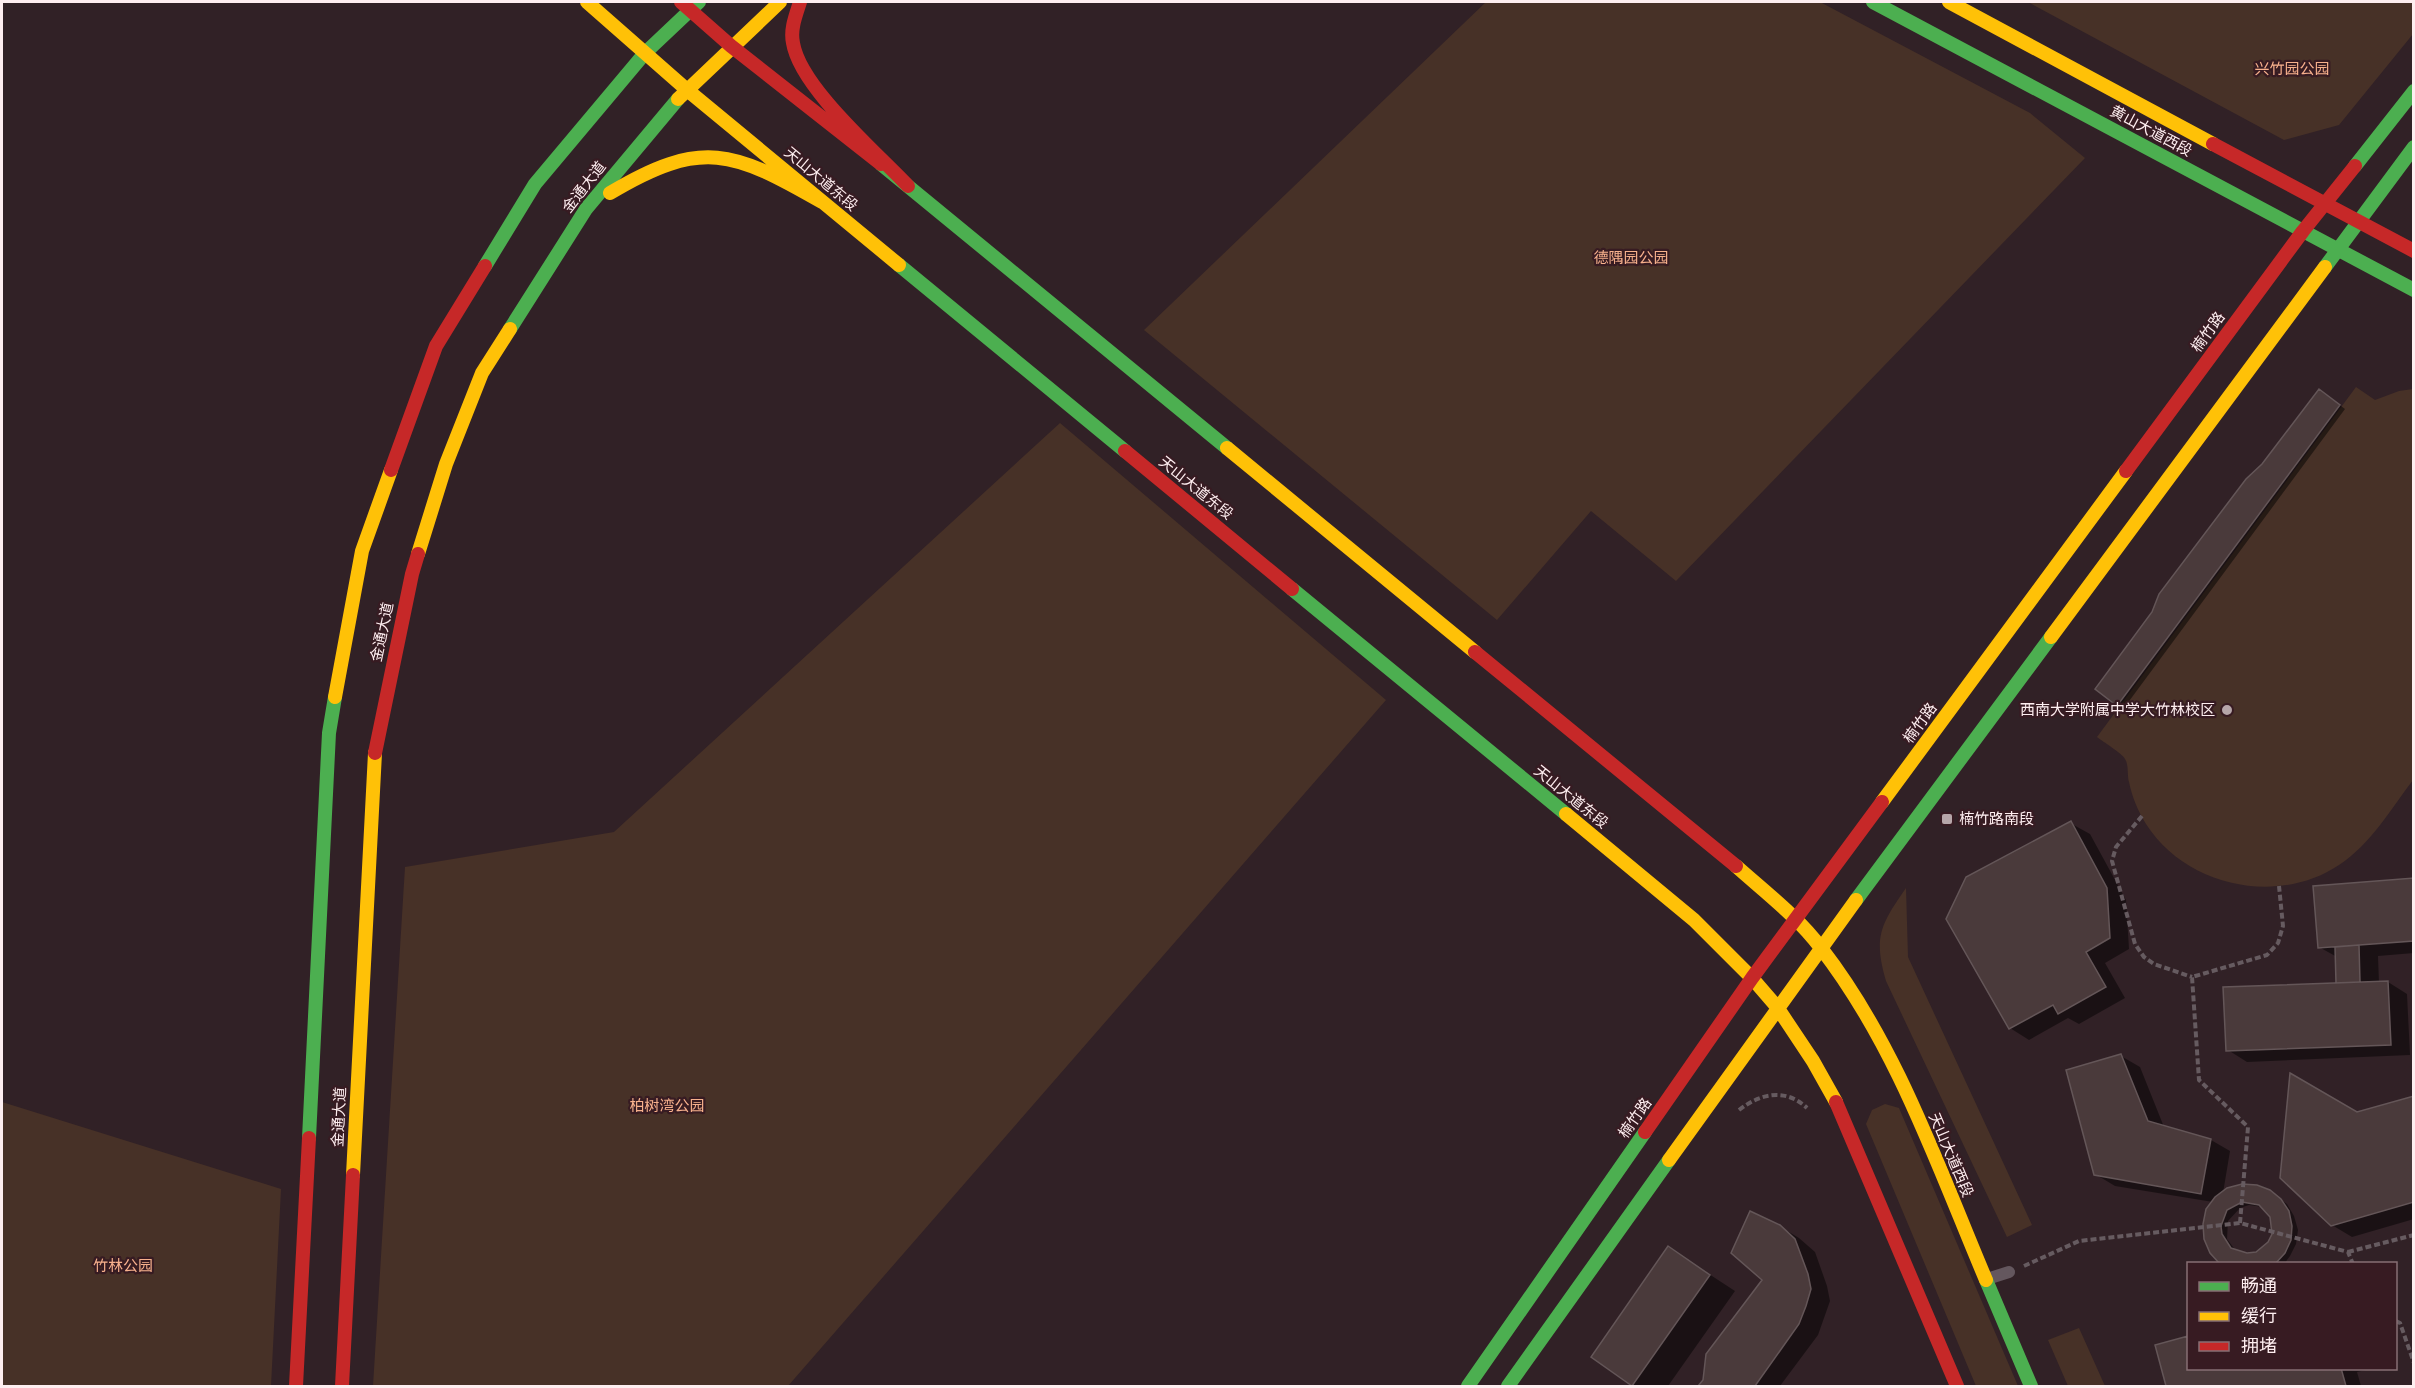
<svg xmlns="http://www.w3.org/2000/svg" width="2415" height="1388" viewBox="0 0 2415 1388" font-family="'Varela Round','Noto Sans SC',sans-serif">
<style>
.green{fill:#473127}
.shadow{fill:#0007;fill-rule:evenodd}
.building{fill:#4a3a3b;stroke:#645658;stroke-width:1.5;fill-rule:evenodd}
.lines{fill:none;stroke-linecap:round;stroke-linejoin:round}
.path{stroke:#665b60;stroke-width:4;stroke-dasharray:6 3;stroke-linecap:butt}
.lane{stroke:#64575e;stroke-width:12}
.fast{stroke:#4caf50;stroke-width:14}
.slow{stroke:#ffc107;stroke-width:14}
.jam{stroke:#c62828;stroke-width:14}
.poi-dot{fill:#b6a6a9;stroke:#371b22;stroke-width:2}
.labels{text-anchor:middle;dominant-baseline:central;stroke-width:4.5;stroke-linejoin:round;paint-order:stroke}
.park-label{font-size:15px;fill:#f8b18d;stroke:#371b22}
.street-label{font-size:15px;fill:#feeef0;stroke:#371b22}
.poi-label{font-size:15px;fill:#feeef0;stroke:#371b22;text-anchor:end}
</style>
<rect width="100%" height="100%" fill="#312126"/>
<path class="green" d="M1486,2h334l210,111 55,45 -409,423 -85,-70 -94,109 -353,-290z
M2028,2h385v32l-74,91 -55,15z
M2356,387l19,13 24,-9 14,-2v391c-22,29 -42,64 -74,85 -61,41 -153,22 -193,-41 -8,-13 -14,-27 -17,-42 -2,-6 0,-17 -4,-23 -3,-6 -22,-17 -28,-22z
M1060,423l326,277 -598,686h-415l32,-519 209,-35z
M1906,888l2,69 124,268 -25,12 -121,-256c-13,-44 -5,-57 20,-93z
M2,1102l279,87 -10,197h-269z
M1885,1104l14,4 119,278h-42l-110,-262 6,-14z
M2079,1328l26,58h-37l-20,-46z"/>
<path class="shadow" d="M2325,394l20,15 -221,299 -6,-4 145,-239z
M2070,823l20,11 36,66 3,49 -24,14 20,35 -46,26 -11,-6 -39,22 -19,-12z
M2414,880v73l-36,3 1,27 9,-1 19,12 3,61 -163,7 -19,-12 110,-65 -1,-28 -18,-10z
M2121,1056l19,11 24,60 47,13 19,11 -7,42 46,-2 18,13 7,12 4,14 -2,14 -6,12 -6,8h-62l-9,-62 -98,-16 -20,-12zM2249,1205l14,2 9,10 1,17 -3,9 -14,10 -9,2 -11,-4 -9,-12 1,-18 12,-13z
M2414,1097v122l-62,18 -20,-12 25,-111z
M1779,1226l20,12 16,14 12,34 3,15 -12,34 -38,51h-80l64,-107z
M1669,1248l66,43 -67,95h-32l-43,-30z
M2188,1338v30h186l-17,4 4,14h-193l-11,-40z"/>
<path class="building" d="M2319,389l21,16 -223,301 -22,-17 57,-77 7,-18 87,-115 16,-15z
M2071,821l36,67 3,50 -24,14 20,35 -48,27 -5,-9 -44,24 -63,-110 20,-42z
M2414,878v63l-96,7 -5,-62z
M2359,945l1,37 -24,1 -1,-36z
M2388,981l3,64 -165,6 -3,-64z
M2121,1054l27,67 63,18 -10,55 -107,-19 -28,-105z
M2290,1073l67,39 57,-16v106l-83,24 -51,-48z
M2242,1184l15,1 13,5 11,9 8,12 3,15 -1,14 -6,13 -10,11h-55l-10,-11 -6,-14 -1,-15 3,-15 9,-12 12,-9zM2242,1202l17,3 11,12 2,17 -4,8 -12,10 -9,1 -16,-5 -9,-14 -1,-8 6,-16z
M1750,1211l30,14 15,14 13,35 3,15 -5,17 -7,18 -44,62h-57l5,-6 3,-26 56,-74 -31,-27z
M1668,1246l42,29 -78,111 -41,-29z
M2188,1336v32h153l5,18h-180l-11,-41z"/>
<g class="lines">
<path class="path" d="M2142,816l-26,31 -4,14 23,83 9,13 10,7 38,13
M1739,1110c22,-17 47,-22 68,-2
M2240,1223l8,-96 -49,-47 -7,-103 75,-22 11,-12 5,-17 -4,-40
M2348,1252l66,-17
M2024,1266l55,-25 161,-18 108,29 5,12
M2396,1321l4,2 14,40"/>
<path class="lane" d="M1987,1279l22,-7"/>
<path class="fast" d="M1873,2l541,288
M881,164l346,284
M2355,166l59,-75
M899,265l226,186
M485,266l50,-82 110,-131 54,-51
M2325,267l89,-120
M510,329l76,-120 92,-110
M1292,589l274,225
M1856,900l195,-263
M309,1138l20,-405 6,-36
M1986,1280l45,106
M1468,1386l177,-254
M1508,1386l161,-226"/>
<path class="slow" d="M587,2l99,87 213,176
M1949,2l264,142
M678,99l102,-97
M610,193c92,-55 123,-42 212,9
M1227,448l248,204
M418,554l28,-90 36,-91 28,-44
M2051,637l274,-370
M335,697l27,-146 29,-81
M1882,802l244,-331
M1566,814l128,106 58,58 25,29 36,54 23,41
M1736,866c29,26 62,51 85,82 76,98 117,219 165,332
M1669,1160l187,-260
M353,1175l22,-422"/>
<path class="jam" d="M681,2l50,44 150,118
M800,2c-4,13 -10,27 -7,41 7,44 83,109 115,143
M2213,144l201,107
M1125,451l167,138
M391,470l45,-124 49,-80
M2126,471l177,-240 52,-65
M1475,652l261,214
M375,753l37,-179 6,-20
M1836,1102l121,284
M1645,1132l107,-154 130,-176
M296,1386l13,-248
M342,1386l11,-211"/>
</g>
<g class="poi-dot">
<circle cx="2227" cy="710" r="6"/>
<rect x="1941" y="813" width="12" height="12" rx="3"/>
</g>
<g class="labels">
<g class="park-label">
<text x="2292" y="69">兴竹园公园</text>
<text x="1631" y="258">德隅园公园</text>
<text x="667" y="1106">柏树湾公园</text>
<text x="123" y="1266">竹林公园</text>
</g>
<g class="street-label">
<text transform="translate(2151 131) rotate(28)">黄山大道西段</text>
<text transform="translate(821 179) rotate(40)">天山大道东段</text>
<text transform="translate(584 187) rotate(-52)">金通大道</text>
<text transform="translate(2208 332) rotate(-54)">楠竹路</text>
<text transform="translate(1196 488) rotate(39)">天山大道东段</text>
<text transform="translate(382 632) rotate(-78)">金通大道</text>
<text transform="translate(1920 723) rotate(-54)">楠竹路</text>
<text transform="translate(1571 797) rotate(39)">天山大道东段</text>
<text transform="translate(339 1117) rotate(-87)">金通大道</text>
<text transform="translate(1635 1118) rotate(-55)">楠竹路</text>
<text transform="translate(1951 1155) rotate(67)">天山大道西段</text>
</g>
<g class="poi-label">
<text x="2215" y="710">西南大学附属中学大竹林校区</text>
<text x="1959" y="819" text-anchor="start">楠竹路南段</text>
</g>
</g>
<rect width="2415" height="1388" fill="none" stroke="#feeef0" stroke-width="6"/>
<rect x="2187" y="1262" width="210" height="108" fill="#371b22" stroke="#876f74" stroke-width="1.5"/>
<rect x="2199" y="1282" width="30" height="9" fill="#4caf50" stroke="#876f74" stroke-width="1.5"/>
<text x="2241" y="1292" font-size="18" fill="#feeef0">畅通</text>
<rect x="2199" y="1312" width="30" height="9" fill="#ffc107" stroke="#876f74" stroke-width="1.5"/>
<text x="2241" y="1322" font-size="18" fill="#feeef0">缓行</text>
<rect x="2199" y="1342" width="30" height="9" fill="#c62828" stroke="#876f74" stroke-width="1.5"/>
<text x="2241" y="1352" font-size="18" fill="#feeef0">拥堵</text>
</svg>
